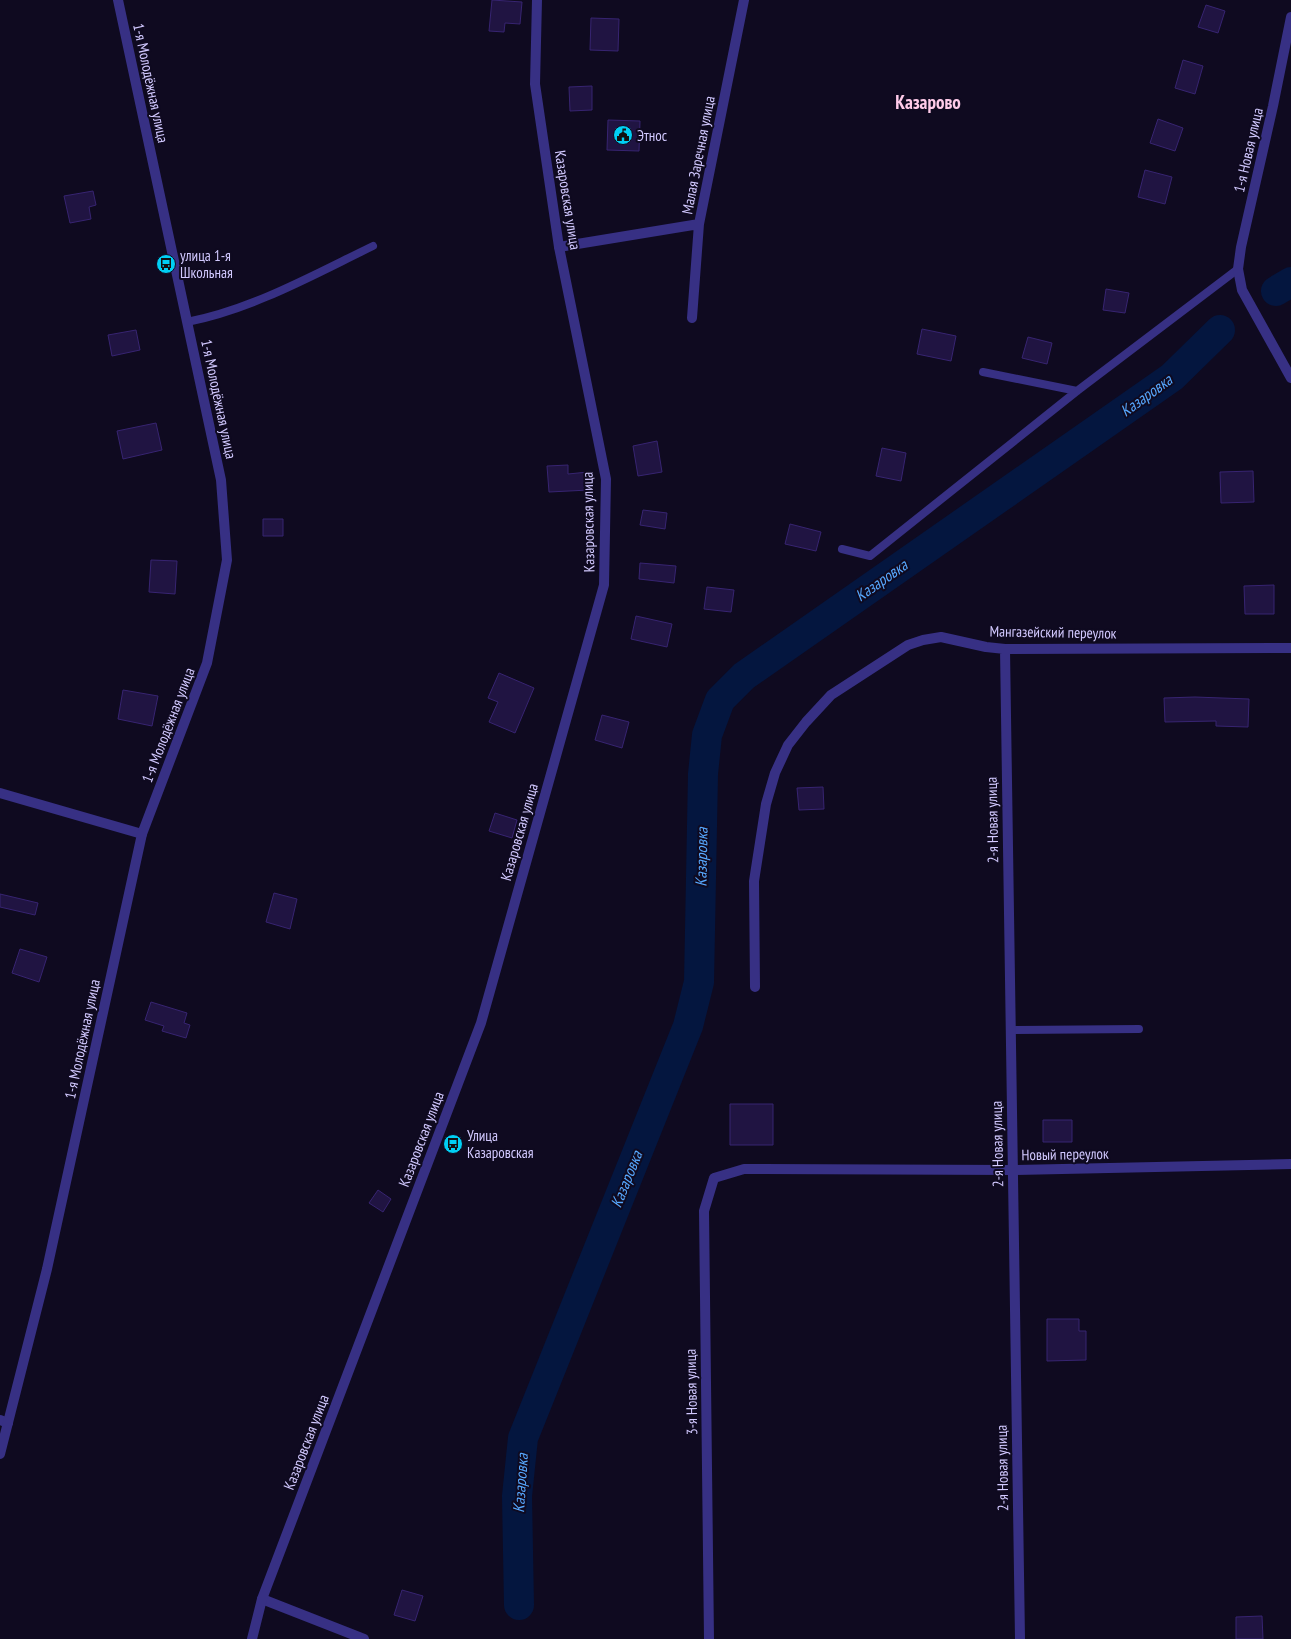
<svg xmlns="http://www.w3.org/2000/svg" width="1291" height="1639" viewBox="0 0 1291 1639" font-family="'PT Sans Narrow',sans-serif">
<style>
.lines{fill:none;stroke-linecap:round;stroke-linejoin:round}
.river{stroke:#04163f;stroke-width:30}
.building{fill:#201442;stroke:#372471}
.service{stroke:#373084;stroke-width:8}
.minor{stroke:#373084;stroke-width:10}
.tertiary{stroke:#373084;stroke-width:10}
.labels{text-anchor:middle;dominant-baseline:central;stroke-width:4;stroke-linejoin:round;paint-order:stroke}
.street-label{font-size:15px;fill:#d2c9ff;stroke:#0f0a20}
.poi-label{font-size:15px;fill:#d2c9ff;stroke:#0f0a20;text-anchor:start}
.water-label{font-size:16px;font-style:italic;fill:#57a8ff;stroke:#0f0a20}
.district-label{font-size:19px;font-weight:bold;fill:#ffcbe9;stroke:#0f0a20}
</style>
<rect width="100%" height="100%" fill="#0f0a20"/>
<g class="lines">
<path class="river" d="M1276,291l15,-9
M519,1605l-2,-109 6,-58 165,-412 11,-44 4,-208 4,-39 13,-35 24,-24 428,-299 48,-47"/>
</g>
<path class="building" d="M492,0l30,2 -2,22 -15,-1 -1,9 -15,-1z
M1206,5l19,6 -7,22 -20,-6z
M591,18l28,1 -1,32 -28,-1z
M1183,60l20,6 -8,28 -20,-6z
M592,86v24l-22,1 -1,-24z
M1158,119l25,9 -8,23 -25,-8z
M608,120l32,1 -1,30 -32,-1z
M1145,170l27,7 -7,27 -27,-7z
M93,191l3,14 -7,2 2,12 -21,4 -6,-27z
M1106,289l23,4 -4,20 -22,-3z
M922,329l34,7 -5,25 -34,-7z
M136,330l4,20 -28,6 -4,-21z
M1028,337l24,6 -5,21 -25,-6z
M156,423l6,27 -39,9 -6,-28z
M657,441l5,31 -24,4 -5,-30z
M882,448l24,5 -5,28 -25,-5z
M568,465v9l20,-2 1,18 -40,2 -2,-26z
M1253,471l1,31 -33,1 -1,-31z
M643,510l24,3 -2,16 -25,-4z
M263,519h20v17h-20z
M790,524l31,8 -5,19 -31,-7z
M151,560l26,1 -2,33 -26,-2z
M640,563l36,3 -2,17 -35,-4z
M1274,585v29h-29l-1,-28z
M707,587l27,3 -3,22 -27,-3z
M636,616l36,8 -5,23 -36,-8z
M499,673l35,15 -19,45 -26,-11 9,-20 -10,-4z
M123,690l35,6 -6,30 -34,-7z
M1195,697l54,2 -1,28 -32,-1v-5l-51,1 -1,-24z
M602,715l27,7 -7,26 -27,-8z
M823,787l1,22 -25,1 -2,-22z
M495,813l22,7 -5,18 -23,-7z
M274,893l23,6 -7,30 -24,-7z
M0,894l38,9 -3,12 -35,-8z
M20,949l27,8 -8,25 -27,-9z
M151,1002l36,11 -3,10 6,2 -4,13 -24,-7 2,-5 -19,-6z
M730,1104h43v41h-43z
M1043,1120h29v22h-29z
M378,1190l13,9 -8,13 -14,-9z
M1047,1319h32v12h7v29l-39,1z
M402,1590l21,6 -8,25 -21,-6z
M1262,1616l1,23h-27v-22z"/>
<g class="lines">
<path class="service" d="M187,322c66,-13 126,-47 186,-76
M983,372l94,19
M842,549l28,7 207,-165 161,-122
M1011,1030l128,-1"/>
<path class="minor" d="M1291,17l-18,89 -32,141 -3,22 4,21 49,88
M559,247l140,-23
M692,318l7,-94 45,-224
M1005,649l15,990
M0,793l142,41
M755,987l-1,-106 12,-77 9,-31 13,-28 18,-23 25,-27 77,-50 15,-5 18,-3 45,10 19,2 286,-1
M0,1420l8,3
M262,1599l102,40
M709,1639l-5,-428 10,-33 30,-9 269,1 278,-6"/>
<path class="tertiary" d="M0,1454l47,-185 95,-435 65,-171 20,-103 -6,-80 -103,-480
M252,1639l10,-40 219,-576 123,-438 2,-106 -47,-232 -24,-163 2,-84"/>
</g>
<defs>
<g id="civic-disc" transform="scale(1)"><circle r="9.5" fill="#00cff4" stroke="#0f0a20"/><path d="M-.6-6.5H3V-4.5H.6V-3L4-1V1h2V6H-6V1h2V-1L-.6-3ZM-1.2 2.5V6h2.4V2.5Z" fill="#111"/></g>
<g id="bus-disc" transform="scale(1)"><circle r="9.5" fill="#00cff4" stroke="#0f0a20"/><path d="M-5-6H5V4H4V6H2V4H-2V6H-4V4H-5ZM-3.5-4V0h7V-4ZM-3.5 1.2v1.5H-2V1.2ZM2 1.2v1.5H3.5V1.2Z" fill="#111"/></g>
</defs>
<g fill-rule="evenodd">
<use href="#civic-disc" x="623" y="135"/>
<use href="#bus-disc" x="166" y="264"/>
<use href="#bus-disc" x="453" y="1144"/>
</g>
<g class="labels">
<g class="street-label">
<text transform="translate(151 83) rotate(78)">1-я Молодёжная улица</text>
<text transform="translate(1248 150) rotate(-77)">1-я Новая улица</text>
<text transform="translate(698 155) rotate(-79)">Малая Заречная улица</text>
<text transform="translate(568 200) rotate(81)">Казаровская улица</text>
<text transform="translate(219 399) rotate(78)">1-я Молодёжная улица</text>
<text transform="translate(588 522) rotate(-91)">Казаровская улица</text>
<text transform="translate(1053 632) rotate(1)">Мангазейский переулок</text>
<text transform="translate(168 725) rotate(-69)">1-я Молодёжная улица</text>
<text transform="translate(992 820) rotate(-91)">2-я Новая улица</text>
<text transform="translate(519 832) rotate(-74)">Казаровская улица</text>
<text transform="translate(82 1039) rotate(-78)">1-я Молодёжная улица</text>
<text transform="translate(421 1139) rotate(-69)">Казаровская улица</text>
<text transform="translate(997 1144) rotate(-91)">2-я Новая улица</text>
<text transform="translate(1065 1154) rotate(-1)">Новый переулок</text>
<text transform="translate(691 1392) rotate(-91)">3-я Новая улица</text>
<text transform="translate(306 1442) rotate(-69)">Казаровская улица</text>
<text transform="translate(1002 1468) rotate(-91)">2-я Новая улица</text>
</g>
<g class="poi-label">
<text x="637" y="135">Этнос</text>
<text x="180" y="255">улица 1-я<tspan x="180" dy="17">Школьная</tspan></text>
<text x="467" y="1135">Улица<tspan x="467" dy="17">Казаровская</tspan></text>
</g>
<g class="water-label">
<text transform="translate(1146 395) rotate(-36)">Казаровка</text>
<text transform="translate(881 580) rotate(-35)">Казаровка</text>
<text transform="translate(701 857) rotate(-89)">Казаровка</text>
<text transform="translate(626 1179) rotate(-68)">Казаровка</text>
<text transform="translate(520 1483) rotate(-86)">Казаровка</text>
</g>
<g class="district-label">
<text x="928" y="102">Казарово</text>
</g>
</g>
</svg>
